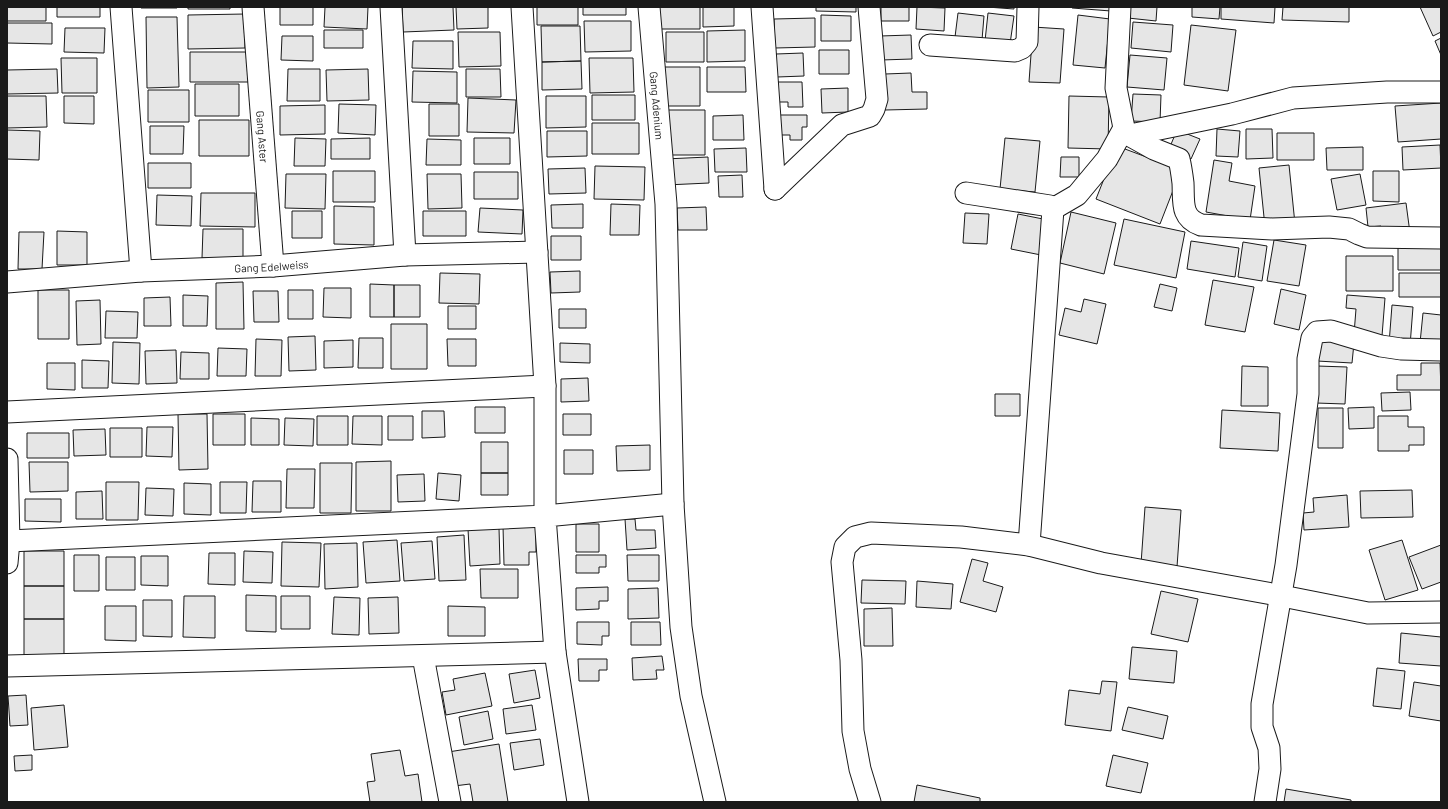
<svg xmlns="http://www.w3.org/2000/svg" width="1448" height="809" viewBox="0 0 1448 809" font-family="Barlow,sans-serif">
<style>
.building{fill:#e6e6e6;stroke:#1a1a1a}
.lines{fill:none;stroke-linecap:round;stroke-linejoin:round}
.minor-casing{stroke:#1a1a1a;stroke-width:23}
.minor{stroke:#fff;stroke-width:21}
.labels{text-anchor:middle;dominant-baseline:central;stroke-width:3;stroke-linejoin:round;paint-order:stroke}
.street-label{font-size:11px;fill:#1a1a1a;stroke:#fff}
</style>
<rect width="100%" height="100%" fill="#fff"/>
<path class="building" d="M7,7h39v14h-39z
M57,7h43v10h-43z
M141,7h36v1h-36z
M188,7h42v2h-42z
M280,7h33v18h-33z
M325,7h43l-1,22 -43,-2z
M402,7h51l1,23 -51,2z
M456,7h32v21l-31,1z
M537,7h41v18h-41z
M583,7h43v8h-43z
M656,7h44v22h-44z
M703,7h31v19l-31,1z
M816,7h40v5l-40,-1z
M881,7h28v14h-28z
M917,7l28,1 -1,23 -28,-2z
M987,7h27v2z
M1072,7h40l-1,4 -39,-3z
M1129,7h28l-1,14 -28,-3z
M1192,7h28l-1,12 -27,-2z
M1221,7h54l-1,16 -53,-4z
M1283,7h66v15l-67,-2z
M1420,7h21v25l-8,4z
M958,13l26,3 -2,24 -27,-3z
M988,13l26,3 -4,28 -25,-3z
M245,14v34l-57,1v-34z
M821,15l30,1v25h-30z
M1078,15l32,4 -5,49 -32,-3z
M146,17h31l2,70 -32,1z
M815,18v29l-40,1 -1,-29z
M584,21h47v30l-46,1z
M1133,22l40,3 -2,27 -40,-4z
M7,23h45v21l-45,-1z
M1191,25l45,5 -8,61 -44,-6z
M541,26h39l1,35 -39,1z
M1033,27l31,2 -4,54 -31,-1z
M65,28h40l-1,25 -40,-1z
M324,30h39v18h-39z
M745,30v31l-38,1v-31z
M458,32h42l1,34 -42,1z
M666,32h38v30h-38z
M911,35l1,24 -31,1 -1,-24z
M282,36h31v25l-32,-1z
M1441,38v17l-6,-14z
M413,41h40v28l-41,-1z
M819,50h30v24h-30z
M190,52h58l1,30h-59z
M803,53l1,23 -27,1 -1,-23z
M1130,55l37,3 -3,32 -37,-3z
M61,58h36v35h-35z
M589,58h44l1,34 -44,1z
M581,61l1,28 -40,1v-28z
M662,67h38v39h-38z
M707,67h38l1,25h-39z
M57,69l1,24 -51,1v-24z
M288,69h32v32h-33z
M368,69l1,31 -42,1 -1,-31z
M466,69h34l1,28h-35z
M413,71l44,1v31l-45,-1z
M911,73l1,19h15v17l-42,1v-36z
M773,82h29l1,25h-15v-5h-15z
M195,84h44v32h-44z
M848,88v24l-26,1 -1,-24z
M148,90h41v32h-41z
M1133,94l28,1 -1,27 -29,-1z
M592,95h43v25h-43z
M7,96h39l1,31 -40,1z
M64,96h30v28l-30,-1z
M546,96h40v31l-40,1z
M1069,96l40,1 -1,52 -40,-1z
M468,98l48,2 -2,33 -47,-1z
M1441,103v36l-43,3 -3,-36z
M339,104l37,1 -1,30 -37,-2z
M429,104h30v32h-30z
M325,105v29l-45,1v-29z
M666,110h39v45h-39z
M743,115l1,25h-31v-24z
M777,115h30v12h-5v13h-12v-5h-13z
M199,120h50v36h-50z
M592,123h47v31h-47z
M150,126h34l-1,28h-33z
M1217,129l23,2 -2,26 -22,-1z
M1246,129h26l1,29 -27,1z
M7,130l33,1 -1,29 -32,-1z
M1177,130l23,9 -9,20 -22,-10z
M547,131h40v25l-40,1z
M1277,133h37v27h-37z
M295,138l31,1 -1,27h-31z
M370,138v21h-39v-20z
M474,138h36v26h-36z
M1005,138l35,3 -5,51 -35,-3z
M427,139l34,1v25h-35z
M1440,145l1,23 -38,2 -1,-23z
M1117,146l64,24 -21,54 -64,-25z
M1363,147v23h-36l-1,-22z
M746,148l1,24h-32l-1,-23z
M708,157l1,26 -43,2 -1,-26z
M1061,157h18v20h-19z
M1214,160l18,3 -3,18 26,5 -5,34 -44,-8z
M148,163h43v25h-43z
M1289,165l6,59 -30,3 -6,-59z
M595,166l50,1 -1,33 -50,-1z
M585,168l1,25 -37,1 -1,-25z
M333,171h42v31h-42z
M1373,171h26v31l-26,-1z
M474,172h44v27h-44z
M286,174h40l-1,35 -40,-1z
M427,174h34l1,34 -34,1z
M1360,174l6,31 -29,5 -6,-31z
M742,175l1,22h-24l-1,-21z
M201,193h54v34l-55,-1z
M157,195l35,1 -1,30 -35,-1z
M1406,203l4,30 -28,3 -1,-10 -13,1 -2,-19z
M583,204v24h-31l-1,-23z
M611,204l29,1 -1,30h-29z
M334,206l40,1v38l-40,-1z
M706,207l1,23h-29l-1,-22z
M480,208l43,2 -1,24 -44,-2z
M292,211h30v27h-30z
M423,211h43v25h-43z
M1071,212l45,11 -12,51 -44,-11z
M965,213l24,1 -2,30 -24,-1z
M1018,214l30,6 -7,35 -30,-6z
M1124,219l61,13 -9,46 -62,-13z
M203,229h40v30l-41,-1z
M57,231l30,1v33h-30z
M19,232h25l-2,37h-24z
M551,236h30v24h-30z
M1274,240l32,5 -7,41 -32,-5z
M1191,241l48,7 -4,29 -48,-8z
M1243,242l24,4 -5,35 -24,-4z
M1398,247h43v23h-43z
M1346,256h47v35h-47z
M580,271v21l-29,1 -1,-21z
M440,273l40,1 -1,30 -40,-1z
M1399,273h42v24h-42z
M1213,280l41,7 -9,45 -40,-7z
M243,282l1,47h-28v-46z
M370,284l24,1v32h-24z
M1160,284l17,4 -5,23 -18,-4z
M394,285h26v32h-26z
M324,288h27v30l-28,-1z
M1281,289l25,6 -7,35 -25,-6z
M38,290h31v49h-31z
M288,290h25v29h-25z
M253,291h25l1,31h-25z
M183,295l25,1 -1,30h-24z
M1347,295l38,3 -3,38 -28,-2 2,-25 -10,-1z
M170,297l1,29h-27v-28z
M1084,299l22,5 -9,40 -38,-9 6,-27 16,4z
M100,300l1,44 -24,1 -1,-44z
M1392,305l21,2 -3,39 -21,-2z
M448,306h28v23h-28z
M559,309h27v19h-27z
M106,311l32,1 -1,26h-32z
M1423,313l18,2v30l-21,-2z
M391,324h36v45h-36z
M315,336l1,34 -27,1 -1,-34z
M359,338h24v30h-25z
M256,339l26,1 -1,36h-26z
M447,339h29v27h-28z
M353,340v27l-29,1v-27z
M1319,340l35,3 -2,20 -35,-2z
M113,342l27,1 -1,41 -27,-1z
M560,343l30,1v19l-30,-1z
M218,348l29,1 -1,27h-29z
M176,350l1,33 -31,1 -1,-33z
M181,352l28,1v26h-29z
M82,360l27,1 -1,27h-26z
M47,363h28v27l-28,-1z
M1421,363h19l1,27h-44v-15h24z
M1242,366l26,1v39h-27z
M1317,366l30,1 -2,37 -29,-1z
M588,378l1,23 -28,1v-23z
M1410,392l1,18 -29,1 -1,-18z
M995,394h25v22h-25z
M475,407h30v26h-30z
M1374,407v21l-25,1 -1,-21z
M1318,408h25v40h-25z
M1222,410l58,3 -2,38 -58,-3z
M422,411h22l1,26 -23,1z
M178,414h29l1,55 -29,1z
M213,414h32v31h-32z
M563,414h28v21h-28z
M317,416h31v29h-31z
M353,416h29v29l-30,-1z
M388,416h25v24h-25z
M1378,416h30v11h16v18h-15v6h-31z
M251,418l28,1v26h-28z
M285,418l29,1 -1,27 -29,-1z
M147,427h26l-1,30 -26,-1z
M110,428h32v29h-32z
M105,429l1,26 -32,1 -1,-26z
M27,433h42v25h-42z
M481,442h27v31h-27z
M650,445v25l-33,1 -1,-25z
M564,450h29v24h-29z
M391,461v50h-35v-49z
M29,462h39v29l-38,1z
M320,463h32l-1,50h-31z
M287,469h28l-1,39h-28z
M438,473l23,2 -2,26 -23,-2z
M481,473h27v22h-27z
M424,474l1,27 -27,1 -1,-27z
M253,481h28v31h-29z
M106,482h33l-1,38h-32z
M220,482h27l-1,31h-26z
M184,483l27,1v31l-27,-1z
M146,488l28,1 -1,27 -28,-1z
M1412,490l1,27 -52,1 -1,-27z
M102,491l1,28h-27v-27z
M1347,495l2,32 -45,3 -1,-17 11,-1 -1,-14z
M25,499h36v23l-36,-1z
M1145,507l36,3 -4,57 -36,-3z
M625,519h10l1,11h19l1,18 -29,2z
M576,524h23v28h-23z
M503,526h33v26h-7v13h-25z
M499,528l1,36 -30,2 -2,-37z
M464,535l2,45 -27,1 -2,-44z
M397,540l3,41 -34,2 -3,-41z
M1402,540l16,50 -33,10 -16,-50z
M432,541l3,38 -31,2 -3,-38z
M282,542l39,1 -2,44 -38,-1z
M357,543l1,44 -33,2 -1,-45z
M1441,545v37l-19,7 -13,-32z
M24,551h40v35h-40z
M244,551l29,1 -1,31 -29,-1z
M209,553h26v32l-27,-1z
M74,555h25v36h-25z
M576,555h30v12h-7v6h-23z
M627,555h32v26h-31z
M141,556h27v30l-27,-1z
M106,557h29v33h-29z
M972,559l16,4 -5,18 20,6 -7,25 -36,-10z
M480,569h38v29h-37z
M862,580l44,1 -1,23 -44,-1z
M917,581l36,3 -2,25 -35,-2z
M24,586h40v33h-40z
M608,587v14h-9v8l-23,1v-22z
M658,588l1,30 -31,1v-30z
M1161,591l37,8 -10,43 -37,-8z
M246,595l30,1v36l-30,-1z
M184,596h31v42l-32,-1z
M281,596h29v33h-29z
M334,597l26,1 -1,37 -27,-1z
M398,597l1,36 -30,1 -1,-36z
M143,600h29v37l-29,-1z
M105,606h31v35l-31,-1z
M448,606l37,1v29h-37z
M892,608l1,38h-29v-37z
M24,619h40v36h-40z
M577,622h32v14h-7v9l-25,-1z
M631,622h29l1,23h-30z
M1401,633l40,4v29l-42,-3z
M1132,647l45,4 -3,32 -45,-4z
M662,656l2,14h-8l1,9 -24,1 -1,-22z
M578,659h29v11h-8v11h-20z
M1377,668l28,3 -4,38 -28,-3z
M535,670l5,28 -26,5 -5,-29z
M485,673l7,33 -46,9 -4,-23 13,-2 -2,-11z
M1102,681l15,1 -6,49 -46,-6 4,-35 31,4z
M1414,682l27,4v35l-32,-5z
M26,695l2,30 -18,1 -2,-30z
M64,705l4,42 -34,3 -3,-42z
M532,705l4,25 -30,4 -3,-25z
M1128,707l40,9 -5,23 -41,-9z
M488,711l5,28 -29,6 -5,-28z
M540,739l4,26 -30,5 -4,-27z
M499,744l9,58h-35l-3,-18 -16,2 -6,-34z
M400,750l5,26 13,-2 4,28h-52l-3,-20 8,-1 -4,-27z
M32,755v15l-17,1 -1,-15z
M1113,755l35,8 -7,30 -35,-7z
M917,785l63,13v4h-66z
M1286,789l65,11v2h-67z"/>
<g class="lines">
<g class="minor-casing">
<g id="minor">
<path d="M121,7l20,264"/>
<path id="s1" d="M253,7l20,259"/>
<path d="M391,7l14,248"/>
<path id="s2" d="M649,7l17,197 7,300 8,123 10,69 24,106"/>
<path d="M762,7l13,182"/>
<path d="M1120,7l-4,81 8,40 3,6h8l97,-20 61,-16 94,-6h54"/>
<path d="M930,45l85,6 7,-3 5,-6 1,-35"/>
<path d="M1127,134l27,15 25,10c2,8 3,16 4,24 1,18 -3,35 18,42l71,4 57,-2 20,2 10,5 8,3 74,1"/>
<path d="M775,189l67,-64 28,-9 4,-7 3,-10 -8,-92"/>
<path d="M966,193l84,13 3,3 -24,336"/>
<path d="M1053,209l24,-14 30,-36 17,-31"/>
<path id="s3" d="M7,282l134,-11 132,-5 132,-11 132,-3"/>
<path d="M7,412l538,-26"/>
<path d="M7,459l2,82 -2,22"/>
<path d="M9,541l536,-25v-130l-23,-379"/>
<path d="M423,656l27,146"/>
<path d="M7,666l548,-14"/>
<path d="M578,802l-23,-150 -10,-136 128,-12"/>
<path d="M870,802l-10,-33 -7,-38 -2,-71 -9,-98 3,-15 10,-10 16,-4 90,4 68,8 72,18 171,31 96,19 73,-1"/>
<path d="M1265,802l5,-33 -1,-21 -7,-21v-23l24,-139 22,-171v-35l4,-21 5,-6 14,-1 50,15 20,3 40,1"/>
</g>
</g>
<use href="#minor" class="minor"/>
</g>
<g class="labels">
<g class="street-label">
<text stroke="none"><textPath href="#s2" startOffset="99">Gang Adenium</textPath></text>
<text stroke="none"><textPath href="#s1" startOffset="130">Gang Aster</textPath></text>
<text stroke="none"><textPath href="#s3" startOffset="265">Gang Edelweiss</textPath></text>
</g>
</g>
<rect width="1448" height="809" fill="none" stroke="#1a1a1a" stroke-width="16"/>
</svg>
